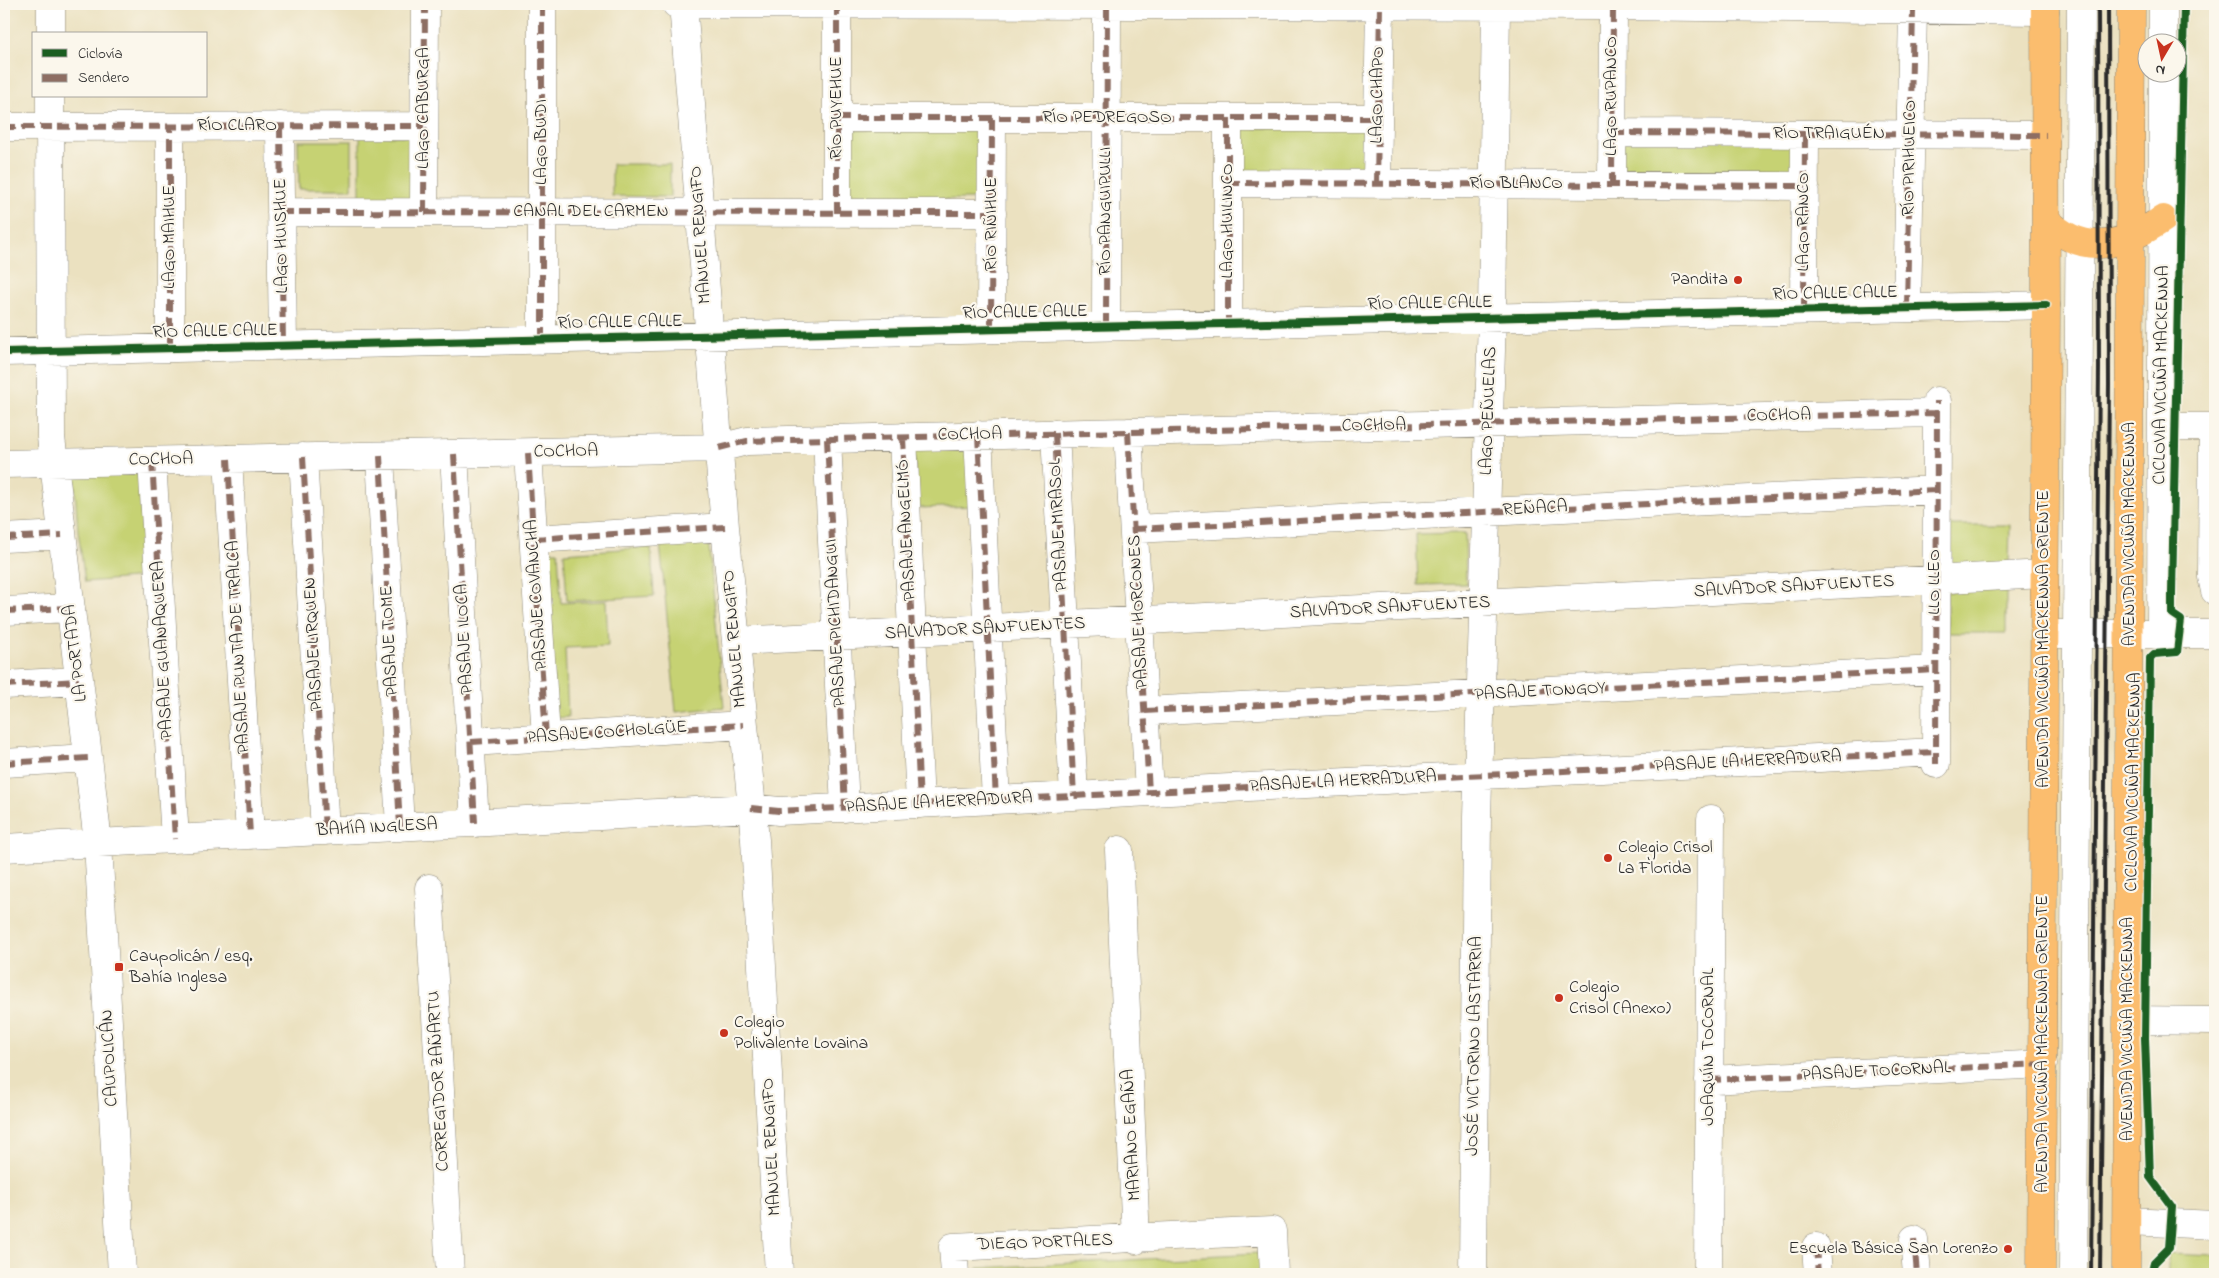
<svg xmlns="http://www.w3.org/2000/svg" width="2219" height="1278" viewBox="0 0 2219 1278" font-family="'Indie Flower',sans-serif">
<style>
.green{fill:#c6d273;stroke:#787e4f}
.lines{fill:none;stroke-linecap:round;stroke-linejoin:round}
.minor-casing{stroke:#8b8676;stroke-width:29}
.major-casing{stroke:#8b8676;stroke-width:29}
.minor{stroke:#fff;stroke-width:28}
.major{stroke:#fbbd6e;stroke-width:28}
.rail{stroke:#2b2b2b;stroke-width:4}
.quiet{stroke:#8d6e63;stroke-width:6;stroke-dasharray:12 6;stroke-linecap:butt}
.cycleway-casing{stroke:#fbf7ec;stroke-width:11}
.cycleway{stroke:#1b5e20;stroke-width:8}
.poi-dot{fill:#c8321e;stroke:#fbf7ec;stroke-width:2}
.labels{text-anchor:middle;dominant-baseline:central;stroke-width:4.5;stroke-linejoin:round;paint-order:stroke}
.street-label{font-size:18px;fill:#2b2b2b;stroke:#fbf7ec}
.poi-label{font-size:18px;fill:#2b2b2b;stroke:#fbf7ec;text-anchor:start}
</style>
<rect width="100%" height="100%" fill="#fbf7ec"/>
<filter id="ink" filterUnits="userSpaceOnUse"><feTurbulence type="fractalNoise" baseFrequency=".02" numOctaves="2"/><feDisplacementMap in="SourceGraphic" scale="10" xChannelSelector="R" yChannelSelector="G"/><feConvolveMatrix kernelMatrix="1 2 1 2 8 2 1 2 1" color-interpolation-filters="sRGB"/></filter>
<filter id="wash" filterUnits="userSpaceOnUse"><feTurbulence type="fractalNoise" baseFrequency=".0096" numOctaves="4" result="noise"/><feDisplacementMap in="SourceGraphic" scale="20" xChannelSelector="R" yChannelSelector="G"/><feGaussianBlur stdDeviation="1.12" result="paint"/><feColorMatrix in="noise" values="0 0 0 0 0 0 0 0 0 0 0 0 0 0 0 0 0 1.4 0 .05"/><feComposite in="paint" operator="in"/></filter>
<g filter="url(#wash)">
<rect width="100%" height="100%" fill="#ebe1c0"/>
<path class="green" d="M1240,128h134l-3,49h-129z
M848,130h138l1,69 -139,1z
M360,136h53v65l-53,-1z
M1799,136l-1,43 -178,-1 -2,-41z
M298,141h54v48h-53z
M612,164h58v33l-58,-1z
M974,442l2,64 -59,2 -3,-64z
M74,474h65l6,103 -60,5 -7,-51z
M1944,525h66l-1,38 -65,7z
M1465,533l1,51 -48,1 -2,-51z
M708,538l16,169 -48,5 -16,-169z
M651,547l3,49 -87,5 -3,-48z
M546,551h12l3,52 45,-2 2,45 -43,2 3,69 -13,1z
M2006,589v44h-59v-41z
M1259,1253l1,21h-282v-6z
M2168,1254l47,2v18h-47z"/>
</g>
<g filter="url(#ink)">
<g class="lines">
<g class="minor-casing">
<path id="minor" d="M676,4l937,2 432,5
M683,4l42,523 30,313 24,434
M837,4v209
M2163,4v38
M51,34v-30
M50,96l1,341 47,406 24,431
M837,118h541
M1228,118v205
M280,126l3,220
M4,127l420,-1
M1613,133l433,2
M1228,183l577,3
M1377,183l3,-177
M1612,185l1,-179
M281,212l711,1
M424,212l1,-208
M1907,307l6,-297
M1804,310l1,-176
M1106,326l1,-321
M991,329l1,-211
M542,340v-336
M170,348v-221
M4,352l2042,-47
M2163,427h52
M2213,428l-1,149 3,14
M1128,432l21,360
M1055,433l19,363
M978,435l18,365
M903,437l17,367
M827,439l18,369
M528,453l18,284
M454,454l21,369
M380,456l20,371
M303,457l22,374
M228,459l22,376
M152,461l23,378
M4,464l715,-16 28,-7 1189,-28
M1134,529l802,-39
M4,538l58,-3
M534,539l191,-12
M4,611l67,-3
M2057,634h158
M2161,634l2,-562
M736,641l1308,-67
M4,685l75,-4
M1145,711l790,-41
M471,742l272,-17
M4,763l84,-5
M1936,764l1,-363
M4,848l747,-40 28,3 1157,-59
M1119,850l17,390
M429,888l21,386
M2128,1020l87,1
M1709,1080l334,-16
M2127,1221l88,4
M1914,1239l3,35
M1816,1247l2,27
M955,1274l-2,-27 319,-16 2,43
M1473,1274l4,-457 15,-500 4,-313
M1708,1274l3,-455
M2073,1274l8,-1270"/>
</g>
<g class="major-casing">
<path id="major" d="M2046,220c38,38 77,26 117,-1
M2041,1274l5,-969 -1,-301
M2126,1274l5,-1270"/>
</g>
<use href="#minor" class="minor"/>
<use href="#major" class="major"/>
<path class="rail" d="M2091,1274l8,-906 -1,-364
M2100,1274l9,-889 -1,-381"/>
<path class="quiet" d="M837,4v209
M837,118h541
M1228,118v205
M280,126l3,220
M4,127l420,-1
M1613,133l433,2
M1228,183l577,3
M1377,183l3,-177
M1612,185l1,-179
M281,212l711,1
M424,212l1,-208
M1907,307l6,-297
M1804,310l1,-176
M1106,326l1,-321
M991,329l1,-211
M542,340v-336
M170,348v-221
M1128,432l21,360
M1055,433l19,363
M978,435l18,365
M903,437l17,367
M827,439l18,369
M719,448l28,-7 1189,-28
M528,453l18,284
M454,454l21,369
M380,456l20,371
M303,457l22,374
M228,459l22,376
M152,461l23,378
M1134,529l802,-39
M4,538l58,-3
M534,539l191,-12
M4,611l67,-3
M4,685l75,-4
M1145,711l790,-41
M471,742l272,-17
M4,763l84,-5
M1936,764l1,-363
M751,808l28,3 1157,-59
M1709,1080l334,-16
M1914,1239l3,35
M1816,1247l2,27"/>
<g class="cycleway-casing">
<path id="cycleway" d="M4,352l2042,-47
M2151,1274l3,-11 15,-15 3,-41 -22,-30 -5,-139 5,-380 4,-4 23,-2 4,-32 -9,-6v-21l12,-589"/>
</g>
<use href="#cycleway" class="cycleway"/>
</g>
</g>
<g class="poi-dot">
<circle cx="1738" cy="280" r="5"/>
<circle cx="1608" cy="858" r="5"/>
<rect x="114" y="962" width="10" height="10" rx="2.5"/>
<circle cx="1559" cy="998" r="5"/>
<circle cx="724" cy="1033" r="5"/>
<circle cx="2008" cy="1249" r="5"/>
</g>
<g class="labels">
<g class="street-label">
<text transform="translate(1378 95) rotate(-89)">LAGO CHAPO</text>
<text transform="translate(1612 96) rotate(-90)">LAGO RUPANCO</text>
<text transform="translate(424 108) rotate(-90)">LAGO CABURGA</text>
<text transform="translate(837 108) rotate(-90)">RÍO PUYEHUE</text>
<text x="1107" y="118">RÍO PEDREGOSO</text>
<text x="237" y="126">RÍO CLARO</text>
<text x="1829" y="134">RÍO TRAIGUÉN</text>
<text transform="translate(542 142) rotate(-90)">LAGO BUDI</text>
<text transform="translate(1910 158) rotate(-89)">RÍO PIRIHUEICO</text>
<text x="1516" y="184">RÍO BLANCO</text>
<text transform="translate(1106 211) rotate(-90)">RÍO PANGUIPULLI</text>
<text x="591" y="212">CANAL DEL CARMEN</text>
<text transform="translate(1228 221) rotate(-90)">LAGO HUILINCO</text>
<text transform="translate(1804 222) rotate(-90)">LAGO RANCO</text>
<text transform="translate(992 224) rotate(-90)">RÍO RIÑIHUE</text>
<text transform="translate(701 235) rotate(-94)">MANUEL RENGIFO</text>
<text transform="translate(282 236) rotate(-91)">LAGO HUISHUE</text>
<text transform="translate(170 237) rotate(-90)">LAGO MAIHUE</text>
<text transform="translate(1835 294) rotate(-1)">RÍO CALLE CALLE</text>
<text transform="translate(1430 304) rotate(-1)">RÍO CALLE CALLE</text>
<text transform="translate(1025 313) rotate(-1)">RÍO CALLE CALLE</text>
<text transform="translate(620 323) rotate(-1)">RÍO CALLE CALLE</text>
<text transform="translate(215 332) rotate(-1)">RÍO CALLE CALLE</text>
<text transform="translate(2162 375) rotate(-89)">CICLOVIA VICUÑA MACKENNA</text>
<text transform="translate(1489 411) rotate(-88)">LAGO PEÑUELAS</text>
<text transform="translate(1779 416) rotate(-1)">COCHOA</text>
<text transform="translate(1374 426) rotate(-1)">COCHOA</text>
<text transform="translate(970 435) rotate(-1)">COCHOA</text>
<text transform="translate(566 452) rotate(-1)">COCHOA</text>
<text transform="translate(161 460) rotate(-1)">COCHOA</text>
<text transform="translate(1535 509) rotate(-3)">REÑACA</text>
<text transform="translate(1059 525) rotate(-93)">PASAJE MIRASOL</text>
<text transform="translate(907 530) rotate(-93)">PASAJE ANGELMÓ</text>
<text transform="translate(2130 534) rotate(-90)">AVENIDA VICUÑA MACKENNA</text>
<text transform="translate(1935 582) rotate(-90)">LLO LLEO</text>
<text transform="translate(1794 587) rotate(-3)">SALVADOR SANFUENTES</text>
<text transform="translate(537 595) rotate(-94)">PASAJE COVANCHA</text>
<text transform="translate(1390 608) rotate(-3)">SALVADOR SANFUENTES</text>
<text transform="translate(1139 612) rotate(-93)">PASAJE HORCONES</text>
<text transform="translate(836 623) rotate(-93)">PASAJE PICHIDANGUI</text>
<text transform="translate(985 629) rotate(-3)">SALVADOR SANFUENTES</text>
<text transform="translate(465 639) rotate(-93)">PASAJE ILOCA</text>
<text transform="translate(735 639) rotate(-95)">MANUEL RENGIFO</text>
<text transform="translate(2044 639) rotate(-90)">AVENIDA VICUÑA MACKENNA ORIENTE</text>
<text transform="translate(390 641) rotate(-93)">PASAJE TOME</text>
<text transform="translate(314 644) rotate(-93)">PASAJE LIRQUEN</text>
<text transform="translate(239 647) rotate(-93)">PASAJE PUNTA DE TRALCA</text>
<text transform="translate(163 650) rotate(-93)">PASAJE GUANAQUERA</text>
<text transform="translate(76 653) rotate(-97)">LA PORTADA</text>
<text transform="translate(1540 692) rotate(-3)">PASAJE TONGOY</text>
<text transform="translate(607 733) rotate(-4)">PASAJE COCHOLGÜE</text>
<text transform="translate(1748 762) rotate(-3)">PASAJE LA HERRADURA</text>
<text transform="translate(1343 782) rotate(-3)">PASAJE LA HERRADURA</text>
<text transform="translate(2134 782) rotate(-89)">CICLOVIA VICUÑA MACKENNA</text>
<text transform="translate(939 803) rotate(-3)">PASAJE LA HERRADURA</text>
<text transform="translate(377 828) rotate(-3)">BAHÍA INGLESA</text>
<text transform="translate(2128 1029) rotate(-90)">AVENIDA VICUÑA MACKENNA</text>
<text transform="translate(2043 1044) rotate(-90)">AVENIDA VICUÑA MACKENNA ORIENTE</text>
<text transform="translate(1475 1046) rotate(-89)">JOSÉ VICTORINO LASTARRIA</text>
<text transform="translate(1709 1047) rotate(-90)">JOAQUÍN TOCORNAL</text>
<text transform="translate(110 1058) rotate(-93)">CAUPOLICÁN</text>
<text transform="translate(1876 1072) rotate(-3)">PASAJE TOCORNAL</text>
<text transform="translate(439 1081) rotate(-93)">CORREGIDOR ZAÑARTU</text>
<text transform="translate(1132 1135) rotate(-93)">MARIANO EGAÑA</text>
<text transform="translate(772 1147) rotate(-93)">MANUEL RENGIFO</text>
<text transform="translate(1045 1243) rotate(-2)">DIEGO PORTALES</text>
</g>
<g class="poi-label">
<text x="1728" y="280" text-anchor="end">Pandita</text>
<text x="1618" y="848">Colegio Crisol<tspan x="1618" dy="21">La Florida</tspan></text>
<text x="129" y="957">Caupolicán / esq.<tspan x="129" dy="21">Bahía Inglesa</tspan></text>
<text x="1569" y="988">Colegio<tspan x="1569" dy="21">Crisol (Anexo)</tspan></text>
<text x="734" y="1023">Colegio<tspan x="734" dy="21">Polivalente Lovaina</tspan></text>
<text x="1998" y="1249" text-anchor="end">Escuela Básica San Lorenzo</text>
</g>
</g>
<rect width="2219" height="1278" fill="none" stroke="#fbf7ec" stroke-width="20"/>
<rect x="32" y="32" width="175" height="65" fill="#fbf7ec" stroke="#a8a59f"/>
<rect x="42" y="49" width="25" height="8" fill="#1b5e20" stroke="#a8a59f"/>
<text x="78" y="58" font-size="15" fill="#2b2b2b">Ciclovía</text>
<rect x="42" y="74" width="25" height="8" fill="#8d6e63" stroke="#a8a59f"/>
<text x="78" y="82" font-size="15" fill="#2b2b2b">Sendero</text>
<g transform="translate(2162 58) rotate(189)"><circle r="24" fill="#fbf7ec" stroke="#a8a59f"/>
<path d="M0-4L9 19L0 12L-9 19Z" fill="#c8321e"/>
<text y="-8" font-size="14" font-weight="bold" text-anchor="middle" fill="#2b2b2b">N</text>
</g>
</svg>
